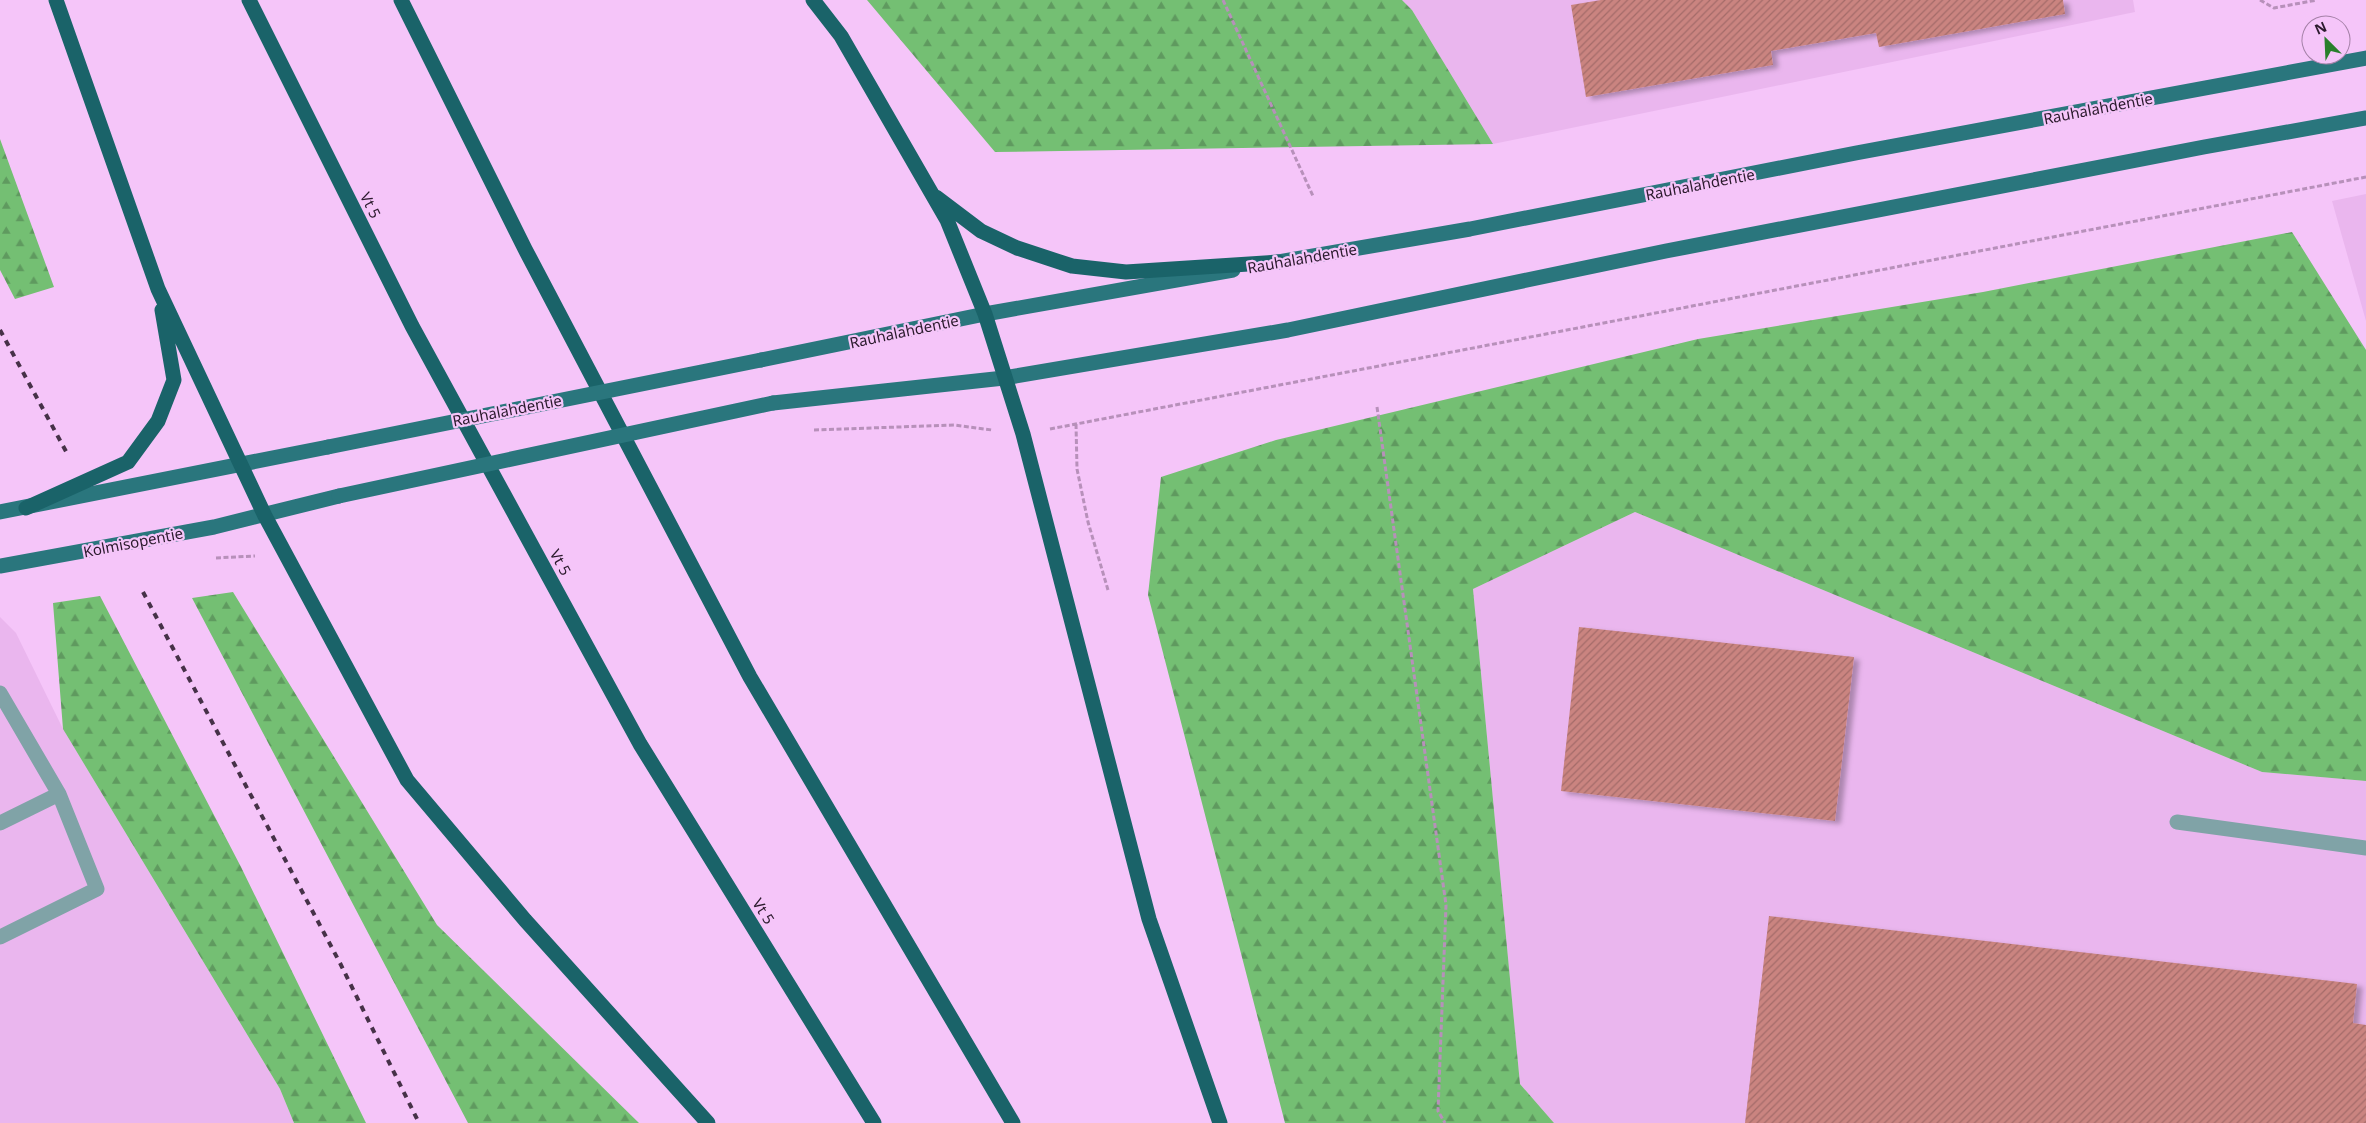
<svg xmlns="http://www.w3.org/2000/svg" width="2366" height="1123" viewBox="0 0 2366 1123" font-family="'Noto Sans',sans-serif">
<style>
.built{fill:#eab6ee}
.forest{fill:url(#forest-firs)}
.building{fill:url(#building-hatch);filter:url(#shadow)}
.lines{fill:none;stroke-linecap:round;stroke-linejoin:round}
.path{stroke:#b790ba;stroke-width:3;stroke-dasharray:5 2.5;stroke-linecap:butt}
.minor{stroke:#80a3a7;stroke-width:15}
.major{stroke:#2a767d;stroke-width:15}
.highway{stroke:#1a6369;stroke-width:15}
.rail{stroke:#463148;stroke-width:4;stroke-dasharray:6 6;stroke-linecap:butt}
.major-bridge{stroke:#2a767d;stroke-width:15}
.labels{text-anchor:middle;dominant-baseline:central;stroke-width:4.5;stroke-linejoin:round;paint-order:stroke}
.street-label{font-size:15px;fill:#2b1a2d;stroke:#f5c5f9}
</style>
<defs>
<pattern id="forest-firs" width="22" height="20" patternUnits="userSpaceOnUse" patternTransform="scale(1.25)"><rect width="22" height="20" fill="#74bf73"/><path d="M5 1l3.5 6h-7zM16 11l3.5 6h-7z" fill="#5f9a5f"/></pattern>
<pattern id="building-hatch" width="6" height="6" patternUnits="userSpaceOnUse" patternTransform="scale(1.25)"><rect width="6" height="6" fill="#ca8480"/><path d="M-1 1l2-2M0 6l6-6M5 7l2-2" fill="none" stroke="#a46b69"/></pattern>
<filter id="shadow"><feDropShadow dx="5.5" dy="3" stdDeviation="2.5" flood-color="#0004"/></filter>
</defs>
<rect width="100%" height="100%" fill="#f5c5f9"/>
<path class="built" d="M1402,0h731l2,12 -642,132 -81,-134z
M2366,194v127l-34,-120z
M1635,512l627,260 104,9v342h-812l-34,-39 -47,-495z
M0,617l16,16 47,96 217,360 14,34h-294z"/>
<path class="forest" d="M867,0h535l10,10 81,134 -498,8z
M0,139l54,148 -39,12 -15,-29z
M2292,232l74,118v431l-104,-9 -627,-260 -162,77 47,495 34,39h-269l-137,-528 13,-118 115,-37 422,-101 285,-47z
M233,592l204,333 202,198h-171l-276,-525z
M100,596l141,271 125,256h-72l-14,-34 -217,-360 -10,-126z"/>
<path class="building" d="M1601,0h462l2,14 -186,33 -3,-14 -105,18 2,14 -187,32 -15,-92z
M1579,627l275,30 -19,164 -274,-30z
M1769,916l588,68 -4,39 13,2v98h-621z"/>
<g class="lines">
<path class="path" d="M1223,0l90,196
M2260,0l14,8 43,-8
M1377,407l69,498 -8,206 7,12
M1076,424l1,45 11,53 20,68
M1050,429l1316,-252
M814,430l140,-5 38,5
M216,558l39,-2"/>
<path class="minor" d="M0,693l59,101 38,95 -97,48
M2177,822l189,26
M0,823l59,-29"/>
<path class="major" d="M1266,264l204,-35 386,-76 510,-95
M761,360l224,-46 248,-44
M773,403l231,-25 284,-48 378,-79 538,-104 162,-29
M0,512l328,-65
M0,566l214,-39 125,-31"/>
<path class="highway" d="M56,0l102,289 107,227 142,264 118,140 183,203
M249,0l163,326 228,418 234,379
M401,0l124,249 225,428 263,446
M813,0l28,36 106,184 38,94 38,120 126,485 71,204
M936,197l45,34 36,17 55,18 54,6 152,-10
M26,508l102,-46 30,-41 16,-41 -12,-70"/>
<path class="rail" d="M0,330l68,125
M143,592l197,371 79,160"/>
<path class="major-bridge" d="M328,447l433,-87
M339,496l434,-93"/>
</g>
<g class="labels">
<g class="street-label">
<text transform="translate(2098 108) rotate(-11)">Rauhalahdentie</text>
<text transform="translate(1700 184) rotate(-11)">Rauhalahdentie</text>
<text transform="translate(371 205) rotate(63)">Vt 5</text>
<text transform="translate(1302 258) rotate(-10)">Rauhalahdentie</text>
<text transform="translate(904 331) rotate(-12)">Rauhalahdentie</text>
<text transform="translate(507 410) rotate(-11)">Rauhalahdentie</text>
<text transform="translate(133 542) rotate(-11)">Kolmisopentie</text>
<text transform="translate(561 562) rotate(61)">Vt 5</text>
<text transform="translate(764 911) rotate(58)">Vt 5</text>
</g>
</g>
<g transform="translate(2326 40) rotate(336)"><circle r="24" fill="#f5c5f9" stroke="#a481a7"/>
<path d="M0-4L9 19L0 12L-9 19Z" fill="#297f2c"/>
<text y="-8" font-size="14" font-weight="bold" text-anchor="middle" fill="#2b1a2d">N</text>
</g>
</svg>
